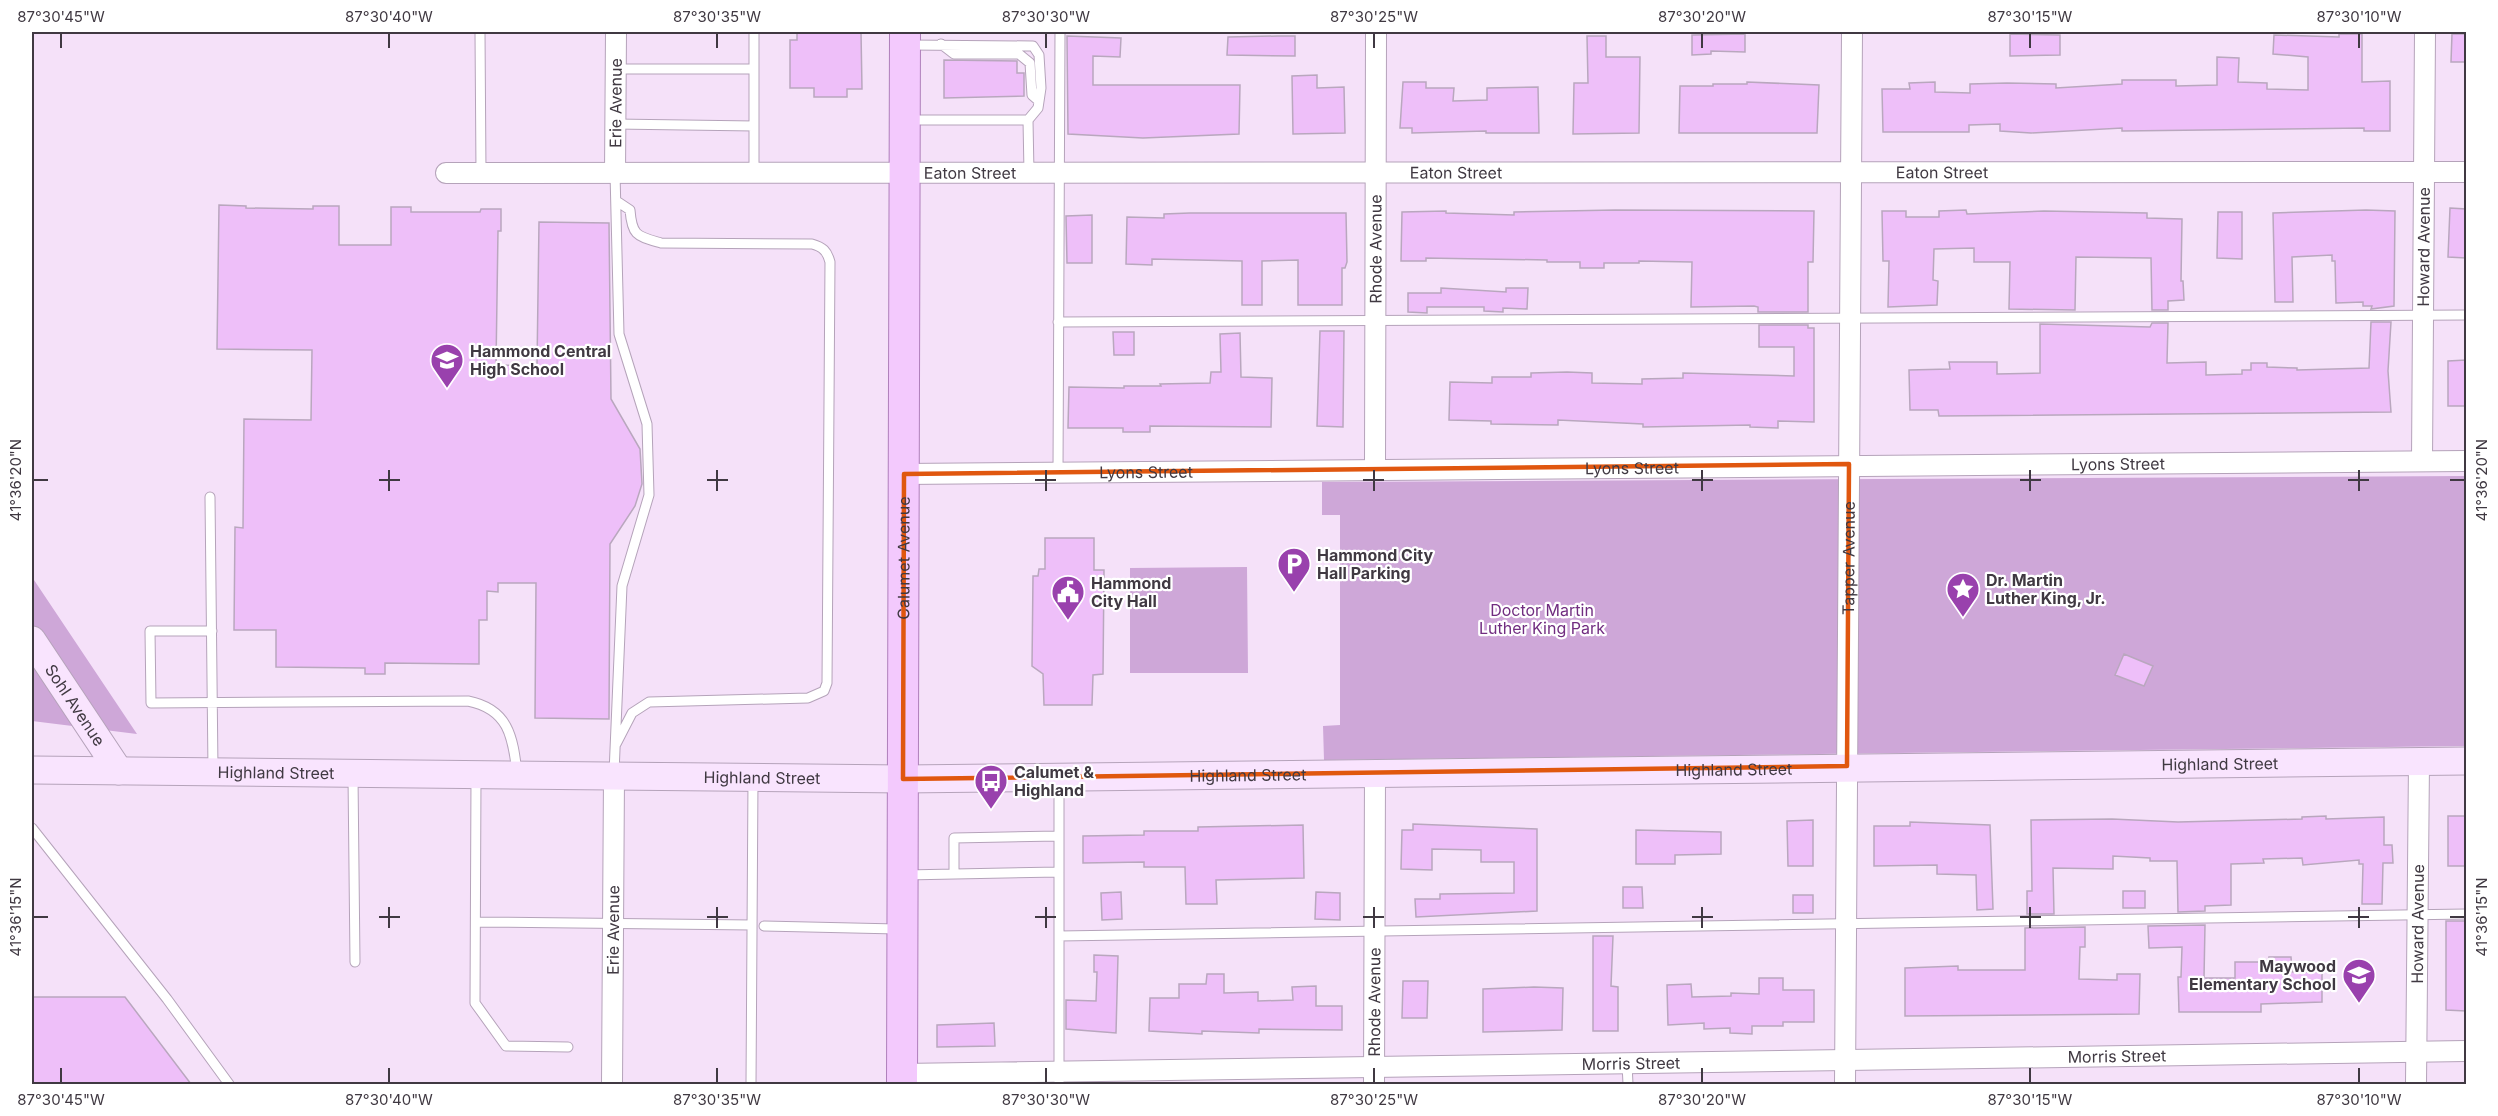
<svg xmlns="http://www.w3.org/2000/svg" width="2498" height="1116" viewBox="0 0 2498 1116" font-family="Inter,sans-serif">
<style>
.green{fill:#cea7d8}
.building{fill:#eebff9;stroke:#b9a7be;stroke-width:1.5}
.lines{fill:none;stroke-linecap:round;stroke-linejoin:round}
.lane-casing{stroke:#b5a3ba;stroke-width:11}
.street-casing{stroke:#b5a3ba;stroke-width:22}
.secondary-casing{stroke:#b5a3ba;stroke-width:29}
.primary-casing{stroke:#af7fbb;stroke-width:32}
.lane{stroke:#fff;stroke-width:9}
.street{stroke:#fff;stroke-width:20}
.secondary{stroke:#f9e4fe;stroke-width:27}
.primary{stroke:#f3c9fd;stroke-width:30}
.marked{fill:none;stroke:#e0570f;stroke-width:4.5;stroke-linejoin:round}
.ticks{fill:none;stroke:#403942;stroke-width:2}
.labels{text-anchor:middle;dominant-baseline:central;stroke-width:4.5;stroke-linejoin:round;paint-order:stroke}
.street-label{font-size:16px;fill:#403942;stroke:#fff}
.poi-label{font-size:16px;font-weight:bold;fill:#403942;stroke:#fff;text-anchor:start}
.park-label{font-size:16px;fill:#712d80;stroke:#fff}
.neatline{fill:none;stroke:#403942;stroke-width:2}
.ticks-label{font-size:15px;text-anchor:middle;fill:#403942}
</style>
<rect width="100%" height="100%" fill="#f5e1f9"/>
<path class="green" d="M2466,476v270l-1142,14 -1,-34 17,-1v-210h-18v-33z
M1247,567l1,106h-118v-105z
M32,577l105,157 -105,-13z"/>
<path class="building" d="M797,32h64l1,57h-15v8h-33v-9h-24v-48h7z
M1745,34v18l-34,-1v3l-19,1v-20z
M2010,34l50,1v20l-50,1z
M2339,34h23v48l28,-1v50h-26v-3l-242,3v-3l-91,5 -31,-2v-7l-31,1v7h-86l-1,-43h28l-1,-6 26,-1v10l35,1v-9l37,-1 49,1v4l66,-4v-4h54v6l41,-1v-28l22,1 -1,24 29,1v6l41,1v-33l-35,-3 1,-19 65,2z
M2452,34h14v28h-15z
M1067,36l54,2 -1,19 -27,-1v29h147l-1,49 -96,4 -75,-4z
M1278,36h17v20l-68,-1 1,-18z
M1587,36h19v21h34l-1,76 -66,1 1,-51h14z
M944,60l73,1v12h7v23l-80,2z
M1317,75v13l27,-1 1,46 -52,1 -1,-58z
M1403,82h23v6h28l-1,13 34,-1v-12l51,-1 1,46h-53v-2l-74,2v-5h-12z
M1747,82l72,3 -2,48h-138l1,-47h33v-2h34z
M219,205l27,1v2l67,1v-3h26v39h52v-38h20v5h69l1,-3h20v22h-3l-2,134 41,1 2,-144 70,1 2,176 29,50 2,35 -7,22 -25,38 -1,175 -74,-1 1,-135h-38v9l-11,-1v29h-8v44l-94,-1v11h-20v-6l-89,-1v-37h-42l1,-103 8,1 1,-109 67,1 1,-70 -95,-1z
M2450,208l16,1v49l-18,-1z
M1615,210l199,1 -1,51h-5v50h-50v-5l-4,-1 -63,1 1,-45 -53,-1v2h-35v5h-24v-6h-33v-2l-121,-2v3h-25l1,-49 44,-1v2l68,2v-3z
M1966,210l1,4 77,-3 103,2v5l35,1 -1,62h2l1,19 -16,1v9h-16l-1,-52 -75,-1 -1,53 -66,-1 1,-47h-36v-14l-40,1 -1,31 5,1 -1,24 -49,2 1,-46h-6l-1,-50h24v6h33v-6z
M2366,210l29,1 -1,95 -23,3 1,-3h-9v-4l-27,1 -1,-42h-3v-6l-40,2 1,45h-18l-2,-89z
M2218,212h24v47l-25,-1z
M1190,213h156l1,49 -2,6h-3v37h-44v-45l-36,1v44h-20v-44l-90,-2v6l-26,-1 1,-47 37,1v-4z
M1092,215v48h-25l-1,-47z
M1441,288l65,4v-4h22l-1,21 -24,-1v4l-19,-1v-4h-57v6l-19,-1v-19h33z
M2371,322h20l-3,49 3,41 -452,4 -1,-6h-28l-1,-40 41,-1 -1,-7h48v12l43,-1v-49l110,3 2,-4h16l-1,40 39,-1v13l36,-1v-4h9v-7h16v4l30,1v2l72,-2z
M1759,325h49v3h6v94l-36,-1v7l-28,-1v-2l-107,2v-3l-85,-4v5l-67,-1v-3l-42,-1 1,-38 42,1v-6h39v-4l36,-1 25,1v10l50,1v-5l41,-1v-5l111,3v-29h-35z
M1320,331h24l-1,96 -26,-1z
M1113,332h21v23h-20z
M1240,333l1,44 31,1 -1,49 -121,-1v6h-27v-4h-55l1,-41 55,1v-2h37l-1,-2 50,-1 1,-11h10l-1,-38z
M2466,360v46h-18v-45z
M1045,538h49v32h10l-1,104 -10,1 -1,30h-48l-1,-31 -11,-8 1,-90h5l1,-7h6z
M2124,654l29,12 -9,20 -29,-11z
M2326,816v3l58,-2v28h8l1,18h-10l-1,41h-20l1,-40h-4v-4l-56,5 -1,-7 -39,1 1,4 -33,1v41l-26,1v5l-27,1 -1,-51h-27v-3l-37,-2v13l-60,-1 1,46h-27v-23h5l-1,-71 81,-1 66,3 124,-3v-2z
M2448,816h18v50h-18z
M1813,820v46h-25l-1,-45z
M1910,822l80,3 3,84 -16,1 -1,-35 -39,-1v-9l-63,1v-40h36z
M1413,824l124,5v82l-121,6 -1,-18h25v-5l74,-1v-31h-33v-12l-49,-1v21l-31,-1 1,-39h11z
M1303,825l1,53 -88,2 1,24h-31l-1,-37h-41v-5l-61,1v-27l61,-1v-4h54v-4z
M1636,830l85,2v22l-46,1v9h-39z
M1623,887h19l1,21h-20z
M2123,891h22v17h-22z
M1121,892l1,27 -20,1 -1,-27z
M1316,892l24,1v27l-25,-1z
M1793,895h20v18h-20z
M2446,921h20v90l-20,-1z
M2205,925l-1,53h31v-16h34v-5h22l1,15h30v30l-61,2v8h-82l-1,-35h3l1,-30 -33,1 -1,-22z
M2085,927v20h-5l-1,32 38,1v-6h23l-1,40 -234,2v-48l53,-2v4h67v-42z
M1593,936h20l-2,50 7,1v44h-25z
M1094,955l24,1 -2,77 -50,-4v-29l30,1 1,-29h-3z
M1207,974h17v19l34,-1v9l35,-1 -1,-13 24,-1v20h26v24l-83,-1v4l-57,-2v3l-53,-3 1,-33h29v-14h27z
M1759,978h24v12h31v32h-31v4h-31v8l-22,-1v-5l-26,1v-6l-36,2 -1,-40 24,-1 1,13 39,-1v-3l28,1z
M1403,981h25l-1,37h-25z
M1534,987l29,1 -1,42 -79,2v-43z
M32,997h93l66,87h-159z
M994,1023l1,23 -58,1v-22z"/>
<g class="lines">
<g class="lane-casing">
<path id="lane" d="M480,32l1,141
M941,44l13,10h65l11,9 2,32 7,6
M910,45l123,1 6,9 2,33 -3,20 -10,12 1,53
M615,69h139
M910,120h118
M615,124l139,2
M754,173v-141
M1058,322l1408,-7
M1058,472l2,-440
M210,497l3,273
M212,631h-62l1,72 317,-2c40,8 45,35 49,72
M616,744l16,-31 17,-11 159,-4 16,-7 3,-8 3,-421c-3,-11 -7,-15 -18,-18l-151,-1c-24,-7 -29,-7 -31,-33l-12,-8
M614,773l8,-187 27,-91 -2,-71 -28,-90 -4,-161
M353,776l2,186
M476,778l-1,225 31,43 62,1
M32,828l135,171 62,85
M954,874v-36l104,-2
M905,875l154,-3
M476,922l276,3
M764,926l133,3
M1059,936l1407,-22
M1627,1064l1,20
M751,1084l2,-304
M1059,1084v-305"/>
</g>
<g class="street-casing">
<g id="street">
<path id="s1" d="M446,173l2020,-1"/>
<path id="s2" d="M615,173l1,-141"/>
<path id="s3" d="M2422,461l3,-429"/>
<path id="s4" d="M1375,468l1,-436"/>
<path id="s5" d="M904,474l1562,-13"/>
<path id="s6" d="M902,1074l1564,-23"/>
<path id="s7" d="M612,1084l2,-308"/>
<path id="s8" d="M1374,1084l1,-311"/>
<path id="s9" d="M1845,1084l7,-1052"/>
<path id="s10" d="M2416,1084l3,-322"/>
</g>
</g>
<g class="secondary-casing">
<g id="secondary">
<path id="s11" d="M32,640l87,131"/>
<path id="s12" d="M32,770l871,9 1563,-18"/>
</g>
</g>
<g class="primary-casing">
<g id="primary">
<path id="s13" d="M902,1084l3,-1052"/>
</g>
</g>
<use href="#lane" class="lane"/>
<use href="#street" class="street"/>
<use href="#secondary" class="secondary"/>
<use href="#primary" class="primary"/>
</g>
<path class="marked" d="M1849,464l-2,302 -944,13 1,-305z"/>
<path class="ticks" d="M61,33v15M389,33v15M717,33v15M1046,33v15M1374,33v15M1702,33v15M2030,33v15M2359,33v15M389,470v21M717,470v21M1046,470v21M1374,470v21M1702,470v21M2030,470v21M2359,470v21M33,480h15M379,480h21M707,480h21M1035,480h21M1363,480h21M1692,480h21M2020,480h21M2348,480h21M2450,480h15M389,907v21M717,907v21M1046,907v21M1374,907v21M1702,907v21M2030,907v21M2359,907v21M33,917h15M379,917h21M707,917h21M1035,917h21M1363,917h21M1692,917h21M2020,917h21M2348,917h21M2450,917h15M61,1068v15M389,1068v15M717,1068v15M1046,1068v15M1374,1068v15M1702,1068v15M2030,1068v15M2359,1068v15"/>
<defs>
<g id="school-pin" transform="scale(1.725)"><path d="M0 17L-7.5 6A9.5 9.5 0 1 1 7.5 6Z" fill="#9941ad" stroke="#fff"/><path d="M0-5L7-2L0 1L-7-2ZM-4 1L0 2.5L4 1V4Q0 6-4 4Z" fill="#fff"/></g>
<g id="parking-pin" transform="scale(1.725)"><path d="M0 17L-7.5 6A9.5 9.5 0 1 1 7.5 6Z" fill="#9941ad" stroke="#fff"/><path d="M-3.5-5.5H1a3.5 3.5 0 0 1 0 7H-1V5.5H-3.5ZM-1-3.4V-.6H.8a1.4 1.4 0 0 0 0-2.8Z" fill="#fff"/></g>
<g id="sight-pin" transform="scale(1.725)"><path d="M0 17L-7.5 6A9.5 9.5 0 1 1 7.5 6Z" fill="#9941ad" stroke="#fff"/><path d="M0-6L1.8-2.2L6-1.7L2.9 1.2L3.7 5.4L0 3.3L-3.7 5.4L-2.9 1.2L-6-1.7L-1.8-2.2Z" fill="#fff"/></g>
<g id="civic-pin" transform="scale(1.725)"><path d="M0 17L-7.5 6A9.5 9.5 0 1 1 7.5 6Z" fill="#9941ad" stroke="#fff"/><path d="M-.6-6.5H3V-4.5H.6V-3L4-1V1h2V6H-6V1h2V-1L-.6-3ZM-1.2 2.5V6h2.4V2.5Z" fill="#fff"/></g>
<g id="bus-pin" transform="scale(1.725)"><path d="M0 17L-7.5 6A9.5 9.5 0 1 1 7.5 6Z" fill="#9941ad" stroke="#fff"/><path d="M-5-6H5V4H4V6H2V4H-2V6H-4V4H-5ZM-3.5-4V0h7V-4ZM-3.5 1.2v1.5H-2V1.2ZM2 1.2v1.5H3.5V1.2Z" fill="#fff"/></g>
</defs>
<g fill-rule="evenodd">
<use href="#school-pin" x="447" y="360"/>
<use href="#parking-pin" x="1294" y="564"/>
<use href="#sight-pin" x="1963" y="589"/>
<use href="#civic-pin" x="1068" y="592"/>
<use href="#bus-pin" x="991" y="781"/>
<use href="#school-pin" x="2359" y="975"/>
</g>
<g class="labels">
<g class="street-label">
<text stroke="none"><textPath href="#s2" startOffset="70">Erie Avenue</textPath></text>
<text stroke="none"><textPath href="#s1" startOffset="1010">Eaton Street</textPath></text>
<text stroke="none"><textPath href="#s1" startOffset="1496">Eaton Street</textPath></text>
<text stroke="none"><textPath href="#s1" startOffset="524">Eaton Street</textPath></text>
<text stroke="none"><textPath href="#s3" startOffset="214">Howard Avenue</textPath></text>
<text stroke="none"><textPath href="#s4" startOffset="219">Rhode Avenue</textPath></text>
<text stroke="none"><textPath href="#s5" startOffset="1214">Lyons Street</textPath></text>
<text stroke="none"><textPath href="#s5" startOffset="728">Lyons Street</textPath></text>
<text stroke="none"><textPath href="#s5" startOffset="242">Lyons Street</textPath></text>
<text stroke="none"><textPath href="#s13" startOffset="526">Calumet Avenue</textPath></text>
<text stroke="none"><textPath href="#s9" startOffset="526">Tapper Avenue</textPath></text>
<text stroke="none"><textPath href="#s11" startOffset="78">Sohl Avenue</textPath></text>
<text stroke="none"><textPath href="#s12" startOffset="2188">Highland Street</textPath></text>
<text stroke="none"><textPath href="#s12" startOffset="1702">Highland Street</textPath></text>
<text stroke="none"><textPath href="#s12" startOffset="244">Highland Street</textPath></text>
<text stroke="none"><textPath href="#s12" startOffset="1216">Highland Street</textPath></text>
<text stroke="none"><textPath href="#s12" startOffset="730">Highland Street</textPath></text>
<text stroke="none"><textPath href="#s10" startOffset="160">Howard Avenue</textPath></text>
<text stroke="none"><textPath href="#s7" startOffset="154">Erie Avenue</textPath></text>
<text stroke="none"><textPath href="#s8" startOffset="82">Rhode Avenue</textPath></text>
<text stroke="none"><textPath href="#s6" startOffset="1215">Morris Street</textPath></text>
<text stroke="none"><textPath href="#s6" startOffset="729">Morris Street</textPath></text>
</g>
<g class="poi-label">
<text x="470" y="351">Hammond Central<tspan x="470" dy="18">High School</tspan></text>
<text x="1317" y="555">Hammond City<tspan x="1317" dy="18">Hall Parking</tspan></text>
<text x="1986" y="580">Dr. Martin<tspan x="1986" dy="18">Luther King, Jr.</tspan></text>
<text x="1091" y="583">Hammond<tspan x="1091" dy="18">City Hall</tspan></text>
<text x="1014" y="772">Calumet &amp;<tspan x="1014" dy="18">Highland</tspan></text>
<text x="2336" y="966" text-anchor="end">Maywood<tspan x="2336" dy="18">Elementary School</tspan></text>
</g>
<g class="park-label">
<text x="1542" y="610">Doctor Martin<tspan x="1542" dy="18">Luther King Park</tspan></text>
</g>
</g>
<rect width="2498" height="1116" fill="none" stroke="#ffffff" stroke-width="66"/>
<rect x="33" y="33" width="2432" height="1050" class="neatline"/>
<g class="ticks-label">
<text x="61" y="22">87°30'45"W</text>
<text x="389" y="22">87°30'40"W</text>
<text x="717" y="22">87°30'35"W</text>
<text x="1046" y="22">87°30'30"W</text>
<text x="1374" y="22">87°30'25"W</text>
<text x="1702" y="22">87°30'20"W</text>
<text x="2030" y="22">87°30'15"W</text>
<text x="2359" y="22">87°30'10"W</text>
<text transform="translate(16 480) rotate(-90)" y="5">41°36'20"N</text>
<text transform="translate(2482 480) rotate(-90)" y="5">41°36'20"N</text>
<text transform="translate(16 917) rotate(-90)" y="5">41°36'15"N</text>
<text transform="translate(2482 917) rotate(-90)" y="5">41°36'15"N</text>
<text x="61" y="1105">87°30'45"W</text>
<text x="389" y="1105">87°30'40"W</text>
<text x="717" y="1105">87°30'35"W</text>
<text x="1046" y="1105">87°30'30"W</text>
<text x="1374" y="1105">87°30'25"W</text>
<text x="1702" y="1105">87°30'20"W</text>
<text x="2030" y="1105">87°30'15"W</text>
<text x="2359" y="1105">87°30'10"W</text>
</g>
</svg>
